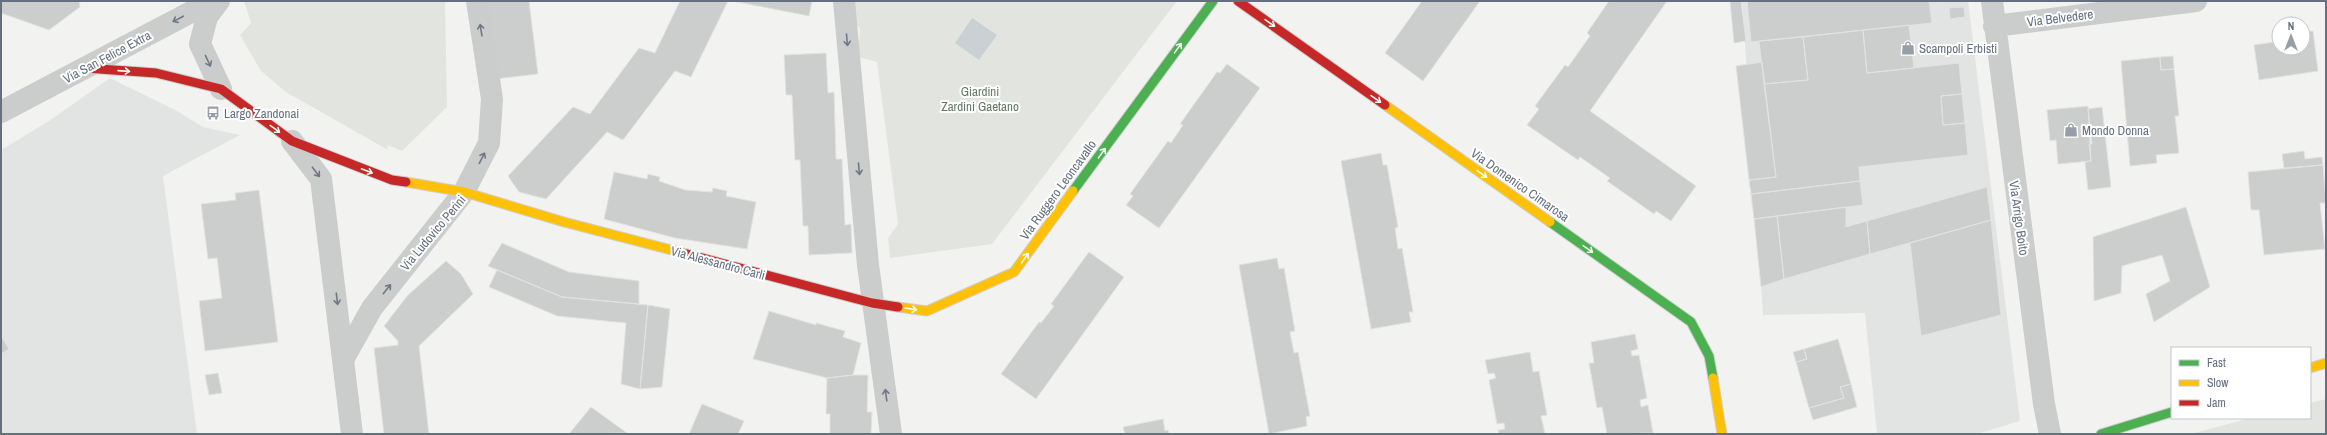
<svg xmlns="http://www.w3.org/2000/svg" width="2327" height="435" viewBox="0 0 2327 435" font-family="'Archivo Narrow',sans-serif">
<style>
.built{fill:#e2e4e3}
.green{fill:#e2e5df}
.water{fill:#cad1d4}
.building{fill:#cccdcd;stroke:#e2e2e1}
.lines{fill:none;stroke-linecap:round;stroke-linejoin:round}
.fast-casing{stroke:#cecfcf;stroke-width:11}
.slow-casing{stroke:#cecfcf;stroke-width:11}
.jam-casing{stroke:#cecfcf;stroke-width:11}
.street{stroke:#cbcccc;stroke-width:22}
.fast{stroke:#4caf50;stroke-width:9}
.slow{stroke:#ffc107;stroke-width:9}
.jam{stroke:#c62828;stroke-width:9}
.oneway{stroke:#6e7987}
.oneway2{stroke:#f6fbf6}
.labels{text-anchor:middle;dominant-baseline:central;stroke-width:4;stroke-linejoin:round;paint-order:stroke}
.street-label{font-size:13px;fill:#64707f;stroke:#fff}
.poi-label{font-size:13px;fill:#64707f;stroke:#fff;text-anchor:start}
.park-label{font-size:13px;fill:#647763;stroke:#fff}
</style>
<rect width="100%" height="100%" fill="#f2f3f1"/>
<path class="built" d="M1742,1h226l52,420 -43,13h-100l-12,-121 -102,2z
M110,78l67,33 26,16 37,8 -77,41 34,258h-196v-284l48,-29z"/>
<path class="green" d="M244,1h201l2,106 -45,44 -15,-6 1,5 -102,-58 -25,-21 -21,-36 11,-12z
M851,1h326l-185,243 -102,14 -2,-20 10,-14 -21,-162 -19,-5 2,-29 -9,-7z
M2326,399v35h-135l59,-16h60v-15z"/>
<path class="water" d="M972,18l25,17 -18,25 -24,-17z"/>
<path class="building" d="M1,1h78l1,6 -31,23 -48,-17z
M487,1h42l9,73 -42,5z
M680,1h48l-37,76 -16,-6 -52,69 -16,-8 -61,67 -27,-7 -11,-16 65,-69 17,7 49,-66 16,5z
M732,1h80l-3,15z
M1422,1h58l-57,80 -38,-28z
M1609,1h58l-77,110 106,75 -25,35 -15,-10 -2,3 -47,-33 3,-3 -30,-21 -2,3 -51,-35 12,-16 -4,-3 30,-41 3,2 22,-31 -3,-3z
M1730,1h11l5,40 -12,2z
M1747,1h182l3,22 -181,19z
M1964,7l1,10 -15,2 -1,-11z
M1909,25l5,43 -47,5 -4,-43z
M1863,30l4,43 92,-10 3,31 -21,2 2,29 22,-2 3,32 -109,12 1,14 -109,13 -2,-14 27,-3 -12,-93 44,-4 -5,-43z
M2313,31l5,40 -59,9 -5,-35 21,-3 -1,-6h5v12h24v-16z
M1803,37l5,43 -44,4 -5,-43z
M826,53l2,40 6,-1 2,67h6l3,66 6,-1 1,29 -43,2 -1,-29h-5l-3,-66h-5l-3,-65h-6l-2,-40z
M2173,56l1,13 -13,1 -1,-13z
M2160,57l1,13 13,-1 5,47h-4l4,37 -23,2 1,8 -27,3 -9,-105z
M1762,62l14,115 -27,3 -13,-114z
M1227,64l33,24 -101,140 -33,-23 7,-9 -3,-2 38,-53 3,2 12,-18 -3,-1 37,-52 3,1z
M1962,94l3,29 -22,2 -2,-29z
M2088,106l3,55 -33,3 -2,-24 -6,1 -3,-31z
M2102,107l9,80 -23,3 -3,-28 6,-1 -2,-17h3l-4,-35z
M2304,151l1,8 17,-2 1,8 -39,3 -2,-14z
M1381,153l2,12h4l11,62 -3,1 3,21 4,-1 11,64h-4l2,10 -40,7 -30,-168z
M2323,165l3,38h-6l5,46 -61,6 -5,-45h-8l-3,-38z
M614,172l33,7 1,-5 12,3 -1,4 26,9 27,2 1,-4 14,3 -1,5 30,6 -9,47 -72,-11 -71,-19z
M1860,181l3,24 -109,14 -3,-25z
M1987,187l4,33 -121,34 -3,-33z
M259,190l19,152 -73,9 -6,-50 23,-3 -5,-40 -9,1 -7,-55 35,-4 -1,-7z
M1846,207v20l21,-6 3,33 -86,25 -7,-63z
M2186,207l24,80 -56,35 -8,-28 24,-13 -8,-26 -40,11 -1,27 -27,8 -1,-64z
M1777,216l7,63 -23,8 -7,-68z
M1991,220l10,95 -80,21 -11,-93z
M502,243l67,29 70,9v23l-77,-7 -74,-31z
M1089,252l35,25 -88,122 -35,-25 38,-52 2,1 13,-17 -3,-2z
M1277,258l2,11 5,-1 11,63 -5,1 4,21 4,-1 12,64 -4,1 1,9 -38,8 -30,-169z
M446,261l15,13 12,20 -54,52 10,88h-45l-10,-86 24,-3v-4l-14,-15 24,-31z
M497,270l65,27 86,8 -8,84 -19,-5 5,-61 -69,-7 -68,-29z
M648,305l22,4 -8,78 -22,2z
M769,311l47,14v-2l29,8 -2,6 18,6 -8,32 -26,3 -74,-19z
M1635,334l3,15 -7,2 1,5 7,-1 8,43 -7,2 1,7 7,-2 5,28 -46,1 -5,-27 -5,1 -8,-45h5l-3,-21z
M1,336l8,13 -8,5z
M1838,339l13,45 -11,3 4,11 -35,10 -13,-46 11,-3 -3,-10z
M1804,349l3,10 -11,3 -3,-10z
M1530,352l3,20 6,-1 3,17 5,27 -6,1 4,18h-46l-1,-4 7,-1 -1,-6 -7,1 -8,-44 7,-2 -2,-5 -6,1 -3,-14z
M218,373l4,20 -13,2 -4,-20z
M853,375h15l-1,37h5l-1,22h-41v-20h-4l1,-36z
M1851,384l6,23 -44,13 -4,-12 35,-10 -4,-11z
M702,404l42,17 -6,13h-49z
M591,407l36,26 -58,1z
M1163,419l2,12 3,-1 1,4h-44l-2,-7z"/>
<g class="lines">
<g class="fast-casing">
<path id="fast" d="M1073,191l140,-190
M1550,222l141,100 18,34 4,22
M2101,434l71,-22"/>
</g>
<g class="slow-casing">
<path id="slow" d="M1385,105l165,117
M406,182l58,10 100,30 123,32
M898,307l29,4 87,-39 59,-81
M2310,368l16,-5
M1713,378l9,56"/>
</g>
<g class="jam-casing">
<path id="jam" d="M1238,1l147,104
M85,68l71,5 65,16 71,52 100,39 14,2
M687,254l185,49 26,4"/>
</g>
<path class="street" d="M219,1l-12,16 -7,27 21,45
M844,1l24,264 23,169
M1992,1l52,403 6,30
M1994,26l202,-25
M1,112l211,-111
M292,141l29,38 31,255
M344,358l28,-50 92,-116 25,-49 3,-44 -15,-98"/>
<use href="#fast" class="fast"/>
<use href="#slow" class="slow"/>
<use href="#jam" class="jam"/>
</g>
<defs><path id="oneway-shaft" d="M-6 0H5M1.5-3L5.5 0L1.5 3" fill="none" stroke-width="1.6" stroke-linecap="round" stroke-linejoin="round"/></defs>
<g class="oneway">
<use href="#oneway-shaft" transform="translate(178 19) rotate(152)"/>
<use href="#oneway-shaft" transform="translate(481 30) rotate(-99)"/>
<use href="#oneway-shaft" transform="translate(847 40) rotate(85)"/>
<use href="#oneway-shaft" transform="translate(208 61) rotate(65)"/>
<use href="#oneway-shaft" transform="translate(482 158) rotate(-63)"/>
<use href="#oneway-shaft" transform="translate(859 169) rotate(85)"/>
<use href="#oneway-shaft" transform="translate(316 172) rotate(53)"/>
<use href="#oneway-shaft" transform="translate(387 289) rotate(-51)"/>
<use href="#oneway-shaft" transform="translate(337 299) rotate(83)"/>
<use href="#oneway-shaft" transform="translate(886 395) rotate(-98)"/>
</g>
<g class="oneway2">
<use href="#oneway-shaft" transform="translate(1270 23) rotate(35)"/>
<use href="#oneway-shaft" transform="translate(1178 48) rotate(-54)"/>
<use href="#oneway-shaft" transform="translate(124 71) rotate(4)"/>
<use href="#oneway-shaft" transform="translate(1376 99) rotate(35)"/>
<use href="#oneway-shaft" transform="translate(275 129) rotate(36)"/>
<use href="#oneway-shaft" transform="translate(1102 153) rotate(-54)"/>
<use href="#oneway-shaft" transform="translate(367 171) rotate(21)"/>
<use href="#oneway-shaft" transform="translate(1482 174) rotate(35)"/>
<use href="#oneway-shaft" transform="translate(1588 249) rotate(35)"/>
<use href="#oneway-shaft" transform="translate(1025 258) rotate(-54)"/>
<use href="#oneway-shaft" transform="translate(911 309) rotate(9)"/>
</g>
<defs>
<g id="shop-bare" transform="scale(1.08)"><path d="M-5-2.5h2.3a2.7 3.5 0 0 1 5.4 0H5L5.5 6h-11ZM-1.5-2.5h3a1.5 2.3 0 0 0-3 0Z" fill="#969ea7" stroke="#fff" stroke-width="2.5" paint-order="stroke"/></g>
<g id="bus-bare" transform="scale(1.08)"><path d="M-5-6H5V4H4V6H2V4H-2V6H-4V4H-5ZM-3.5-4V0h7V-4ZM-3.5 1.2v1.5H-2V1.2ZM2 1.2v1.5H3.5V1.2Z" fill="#969ea7" stroke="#fff" stroke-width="2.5" paint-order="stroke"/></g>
</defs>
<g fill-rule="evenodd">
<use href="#shop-bare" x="1908" y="48"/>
<use href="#bus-bare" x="213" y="113"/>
<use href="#shop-bare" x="2071" y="130"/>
</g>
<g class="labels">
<g class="street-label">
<text transform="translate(2060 18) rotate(-7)">Via Belvedere</text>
<text transform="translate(107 57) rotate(-28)">Via San Felice Extra</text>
<text transform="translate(1520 185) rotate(35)">Via Domenico Cimarosa</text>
<text transform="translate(1058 190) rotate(-54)">Via Ruggero Leoncavallo</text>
<text transform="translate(2019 218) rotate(82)">Via Arrigo Boito</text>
<text transform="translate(433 233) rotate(-50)">Via Ludovico Perini</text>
<text transform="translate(718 263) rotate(15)">Via Alessandro Carli</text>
</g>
<g class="poi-label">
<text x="1919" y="48">Scampoli Erbisti</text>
<text x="224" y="113">Largo Zandonai</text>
<text x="2082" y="130">Mondo Donna</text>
</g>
<g class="park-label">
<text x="980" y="91">Giardini<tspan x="980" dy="15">Zardini Gaetano</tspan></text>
</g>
</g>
<rect width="2327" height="435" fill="none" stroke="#64707f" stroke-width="4"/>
<rect x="2171" y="347" width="140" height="72" fill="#ffffff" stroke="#c1c6cc"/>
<rect x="2179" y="360" width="20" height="6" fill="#4caf50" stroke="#c1c6cc"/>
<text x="2207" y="367" font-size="12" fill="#64707f">Fast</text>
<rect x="2179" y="380" width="20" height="6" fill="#ffc107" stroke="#c1c6cc"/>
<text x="2207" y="387" font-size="12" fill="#64707f">Slow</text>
<rect x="2179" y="400" width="20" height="6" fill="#c62828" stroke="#c1c6cc"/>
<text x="2207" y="407" font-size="12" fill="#64707f">Jam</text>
<g transform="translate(2291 36)"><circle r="19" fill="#ffffff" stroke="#c1c6cc"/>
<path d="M0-3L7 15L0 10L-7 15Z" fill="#969ea7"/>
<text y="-6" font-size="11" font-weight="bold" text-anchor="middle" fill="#64707f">N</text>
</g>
</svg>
